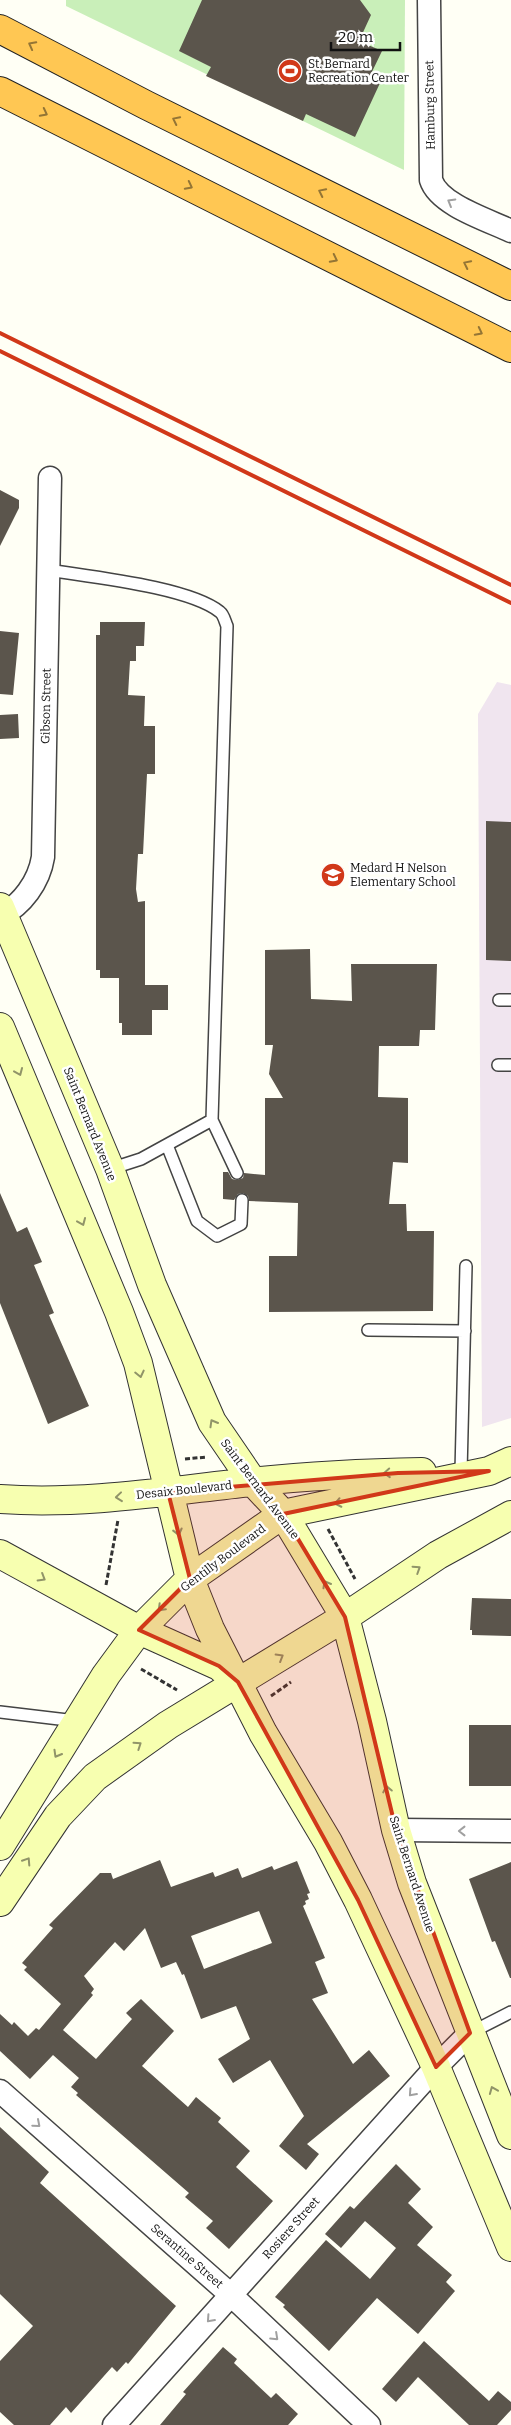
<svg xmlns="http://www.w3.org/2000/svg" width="511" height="2425" viewBox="0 0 511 2425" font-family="Bitter,serif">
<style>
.industrial{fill:#f0e5ef}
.green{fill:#c9efb9}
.building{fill:#5b554c;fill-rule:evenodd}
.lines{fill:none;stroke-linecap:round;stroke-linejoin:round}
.lane-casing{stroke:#444;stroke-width:14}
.street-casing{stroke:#444;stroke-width:25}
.secondary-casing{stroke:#333;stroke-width:30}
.highway-casing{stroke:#222;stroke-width:30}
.path{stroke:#333;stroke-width:3;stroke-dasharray:5 2.5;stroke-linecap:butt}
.lane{stroke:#fff;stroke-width:11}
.street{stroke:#fff;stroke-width:22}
.secondary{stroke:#f7ffb0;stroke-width:28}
.highway{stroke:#ffc753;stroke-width:28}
.rail{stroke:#d13819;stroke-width:4}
.oneway{stroke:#947535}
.oneway2{stroke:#a0a0a0}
.oneway3{stroke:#909468}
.marked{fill:#d13819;fill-opacity:0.2;stroke:#d13819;stroke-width:4;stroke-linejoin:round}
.labels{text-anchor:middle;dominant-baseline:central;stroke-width:5;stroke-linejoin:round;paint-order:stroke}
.poi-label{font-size:12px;fill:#111;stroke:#fff;text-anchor:start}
.street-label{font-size:12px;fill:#111;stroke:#fff}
</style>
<rect width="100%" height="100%" fill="#fffff5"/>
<path class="industrial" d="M497,682l14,3v733l-29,9 -4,-713z"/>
<path class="green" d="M66,0h339l-1,170 -338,-164z"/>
<path class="building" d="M202,0h158l11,15 -12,26 23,10 -13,27 11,5 -25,54 -49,-23 -3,7 -97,-45 5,-9 -32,-16z
M0,490l19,10v8l-19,38z
M100,622h45l-1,24h-8v15h-6l-2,34 17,1 -1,30h11v48h-8l-4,80h-5l-2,35 2,13 7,-1v84h23v25h-16v25h-30v-12h-3v-45h-19v-8h-4v-335h4z
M0,631l19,2 -6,62 -13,-1z
M18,714l1,24 -19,1v-24z
M486,821l25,1v139l-25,-1z
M310,949l1,50 41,2 -1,-37h86l-2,66h-15l-1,16h-40l-1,51 30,1v65l-15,-1 -4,42h17l1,27h27l-1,80 -164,1v-56h28l1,-53 -49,-2 -1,-5 -5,-3 -5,1 -4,6 -11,-1v-27h5l4,7 5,1 6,-2 1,-5 21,2v-77h18l-14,-24 4,-29h-8v-95z
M0,1193l17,39 10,-5 15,35 -8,3 20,48 -5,2 40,91 -41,18 -48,-121z
M472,1598l39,1v37l-39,-1v-5h-2z
M469,1725h42v61h-42z
M160,1860l11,27 42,-15 2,5 23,-9 4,10 30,-12 2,4 23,-9 13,32 -3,1 2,5 -4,2 1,3 -3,2 22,52 -10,4 13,31 -16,6 41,65 16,-14 21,26 -83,68 12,10 -13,16 -27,-24 25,-30 -34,-56 -37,23 -15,-24 32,-20 -14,-33 -35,13 -17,-45 -2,1 -6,-13 -15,6 -16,-40 -21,23 -9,-9 -31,34 10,13 -3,4 2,2 -30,35 33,29 36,-40 -6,-6 15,-14 33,32 -32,35 46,41 8,-10 25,21 -3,4 32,29 -14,16 37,34 -44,48 -23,-21 7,-7 -28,-24 4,-4 -113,-98 2,-2 -7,-6 8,-9 -26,-23 -23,24 -30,-28v-37l12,11 2,-3 14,14 8,-8 3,2 22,-26 -37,-34 3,-3 -5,-4 31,-35 -4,-3 51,-52h11l2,6zM259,1911l13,32 -68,26 -13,-33z
M511,1862v116h-1l-15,-37 -3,1 -23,-63z
M0,2127l49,45 -9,11 136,123 -48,58 -2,-2 -9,10 -5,-5 -41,46 -5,-6 -16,18h-36l-14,-13v-51l33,-35 -33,-32z
M396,2164l25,25 -13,14 25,24 -16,18 35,30 -6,7 9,9 -37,43 -41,-36 -48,53 -46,-44 2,-2 -10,-8 51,-57 44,39 26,-31 -31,-27 -24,27 -16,-14 25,-28 4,3z
M424,2341l65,60 9,-10 13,11v8l-14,15h-28l-51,-48 -22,25 -14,-13z
M223,2347l14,12 -3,4 37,35 5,-5 22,21 -10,11h-128l26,-31 -3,-2z"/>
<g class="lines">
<g class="lane-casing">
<path id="lane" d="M48,570c43,7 141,17 172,42 4,3 5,10 7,14l-15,494 -71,39 -31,10
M499,1000h12
M498,1065h13
M212,1120l25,53
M167,1145l30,76 20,15 24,-12 1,-24
M368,1330l97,1
M461,1472l5,-206
M0,1712l76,9
M470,2033l41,-21"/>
</g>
<g class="street-casing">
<path id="street" d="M429,0l2,180c8,25 57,40 80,51
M0,916c22,-11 39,-34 43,-59l7,-379
M396,1830l115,1
M0,2091l231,204 138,130
M114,2425l322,-358 34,-34"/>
</g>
<g class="secondary-casing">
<path id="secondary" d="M0,907l110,262 42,116 60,137 41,60 30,32 62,103 27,104 24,109 16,53 99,252
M0,1027l119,285 19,51 52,216 20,50 53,104 65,109 30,58 78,167 75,180
M0,1499c84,6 167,-8 251,-17 56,-6 114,-9 171,-10
M0,1554l139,76 80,36 15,13
M0,1846l106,-171 33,-45 51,-51 93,-65 206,-43 22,-10
M0,1902l58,-86 37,-39 73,-52 177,-108 93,-62 73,-40"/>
</g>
<g class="highway-casing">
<path id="highway" d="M0,29l146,76 365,181
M0,91l511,257"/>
</g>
<path class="path" d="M185,1459l22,-2
M328,1529l27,50
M106,1585l12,-65
M141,1669l36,21
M271,1696l20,-14"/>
<use href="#lane" class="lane"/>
<use href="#street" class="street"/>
<use href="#secondary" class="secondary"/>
<use href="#highway" class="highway"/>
<path class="rail" d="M0,333l511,252
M0,351l511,252"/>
</g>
<defs><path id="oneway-chevron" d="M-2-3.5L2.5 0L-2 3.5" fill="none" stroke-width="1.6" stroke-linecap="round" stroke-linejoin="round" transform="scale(1.25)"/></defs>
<g class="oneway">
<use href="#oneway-chevron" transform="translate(32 45) rotate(-152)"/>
<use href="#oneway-chevron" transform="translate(44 113) rotate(27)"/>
<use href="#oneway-chevron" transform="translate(176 120) rotate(-154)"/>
<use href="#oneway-chevron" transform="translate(189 186) rotate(27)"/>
<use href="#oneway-chevron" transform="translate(322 192) rotate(-154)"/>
<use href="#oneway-chevron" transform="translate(334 259) rotate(27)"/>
<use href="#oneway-chevron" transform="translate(467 264) rotate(-154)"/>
<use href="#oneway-chevron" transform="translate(479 332) rotate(27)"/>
</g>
<g class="oneway2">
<use href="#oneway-chevron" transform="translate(451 202) rotate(-150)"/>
<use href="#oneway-chevron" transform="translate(462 1831) rotate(-180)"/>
<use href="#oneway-chevron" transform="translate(412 2093) rotate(132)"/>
<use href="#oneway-chevron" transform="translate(37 2124) rotate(41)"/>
<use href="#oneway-chevron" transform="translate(210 2319) rotate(132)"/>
<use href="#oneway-chevron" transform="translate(275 2337) rotate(43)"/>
</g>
<g class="oneway3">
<use href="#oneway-chevron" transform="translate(19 1072) rotate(67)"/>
<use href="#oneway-chevron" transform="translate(82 1222) rotate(67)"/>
<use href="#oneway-chevron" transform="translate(140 1374) rotate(77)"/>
<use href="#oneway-chevron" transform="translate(213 1423) rotate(-120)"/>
<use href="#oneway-chevron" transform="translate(387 1473) rotate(176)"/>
<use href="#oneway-chevron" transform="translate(119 1497) rotate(174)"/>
<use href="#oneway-chevron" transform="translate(338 1503) rotate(168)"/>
<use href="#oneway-chevron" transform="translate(178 1532) rotate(76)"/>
<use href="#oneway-chevron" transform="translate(417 1569) rotate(-33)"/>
<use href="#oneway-chevron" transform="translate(42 1578) rotate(31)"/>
<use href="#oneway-chevron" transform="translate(326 1584) rotate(-120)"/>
<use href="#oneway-chevron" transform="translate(161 1608) rotate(135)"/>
<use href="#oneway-chevron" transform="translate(280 1657) rotate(-31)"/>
<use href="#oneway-chevron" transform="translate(138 1745) rotate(-34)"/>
<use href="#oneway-chevron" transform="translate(57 1754) rotate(120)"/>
<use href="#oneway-chevron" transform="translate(387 1789) rotate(-102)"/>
<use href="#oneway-chevron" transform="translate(27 1861) rotate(-57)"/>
<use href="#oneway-chevron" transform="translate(493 2090) rotate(-112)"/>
</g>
<path class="marked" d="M489,1471l-206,43 62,103 51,213 74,203 -34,34 -78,-167 -120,-218 -19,-16 -80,-36 51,-51 -22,-87 230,-19z"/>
<defs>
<g id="stadium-disc" transform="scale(1.25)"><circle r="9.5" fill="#d13819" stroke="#fff"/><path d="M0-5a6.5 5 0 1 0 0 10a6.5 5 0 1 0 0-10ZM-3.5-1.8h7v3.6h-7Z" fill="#fff"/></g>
<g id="school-disc" transform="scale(1.25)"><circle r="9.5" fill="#d13819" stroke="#fff"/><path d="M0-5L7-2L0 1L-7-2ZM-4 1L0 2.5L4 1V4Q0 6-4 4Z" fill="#fff"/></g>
</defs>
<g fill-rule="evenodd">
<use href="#stadium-disc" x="290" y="71"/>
<use href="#school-disc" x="333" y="875"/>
</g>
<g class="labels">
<g class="poi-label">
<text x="308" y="64">St. Bernard<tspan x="308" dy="14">Recreation Center</tspan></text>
<text x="350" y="868">Medard H Nelson<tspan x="350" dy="14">Elementary School</tspan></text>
</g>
<g class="street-label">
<text transform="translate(430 105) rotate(-91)">Hamburg Street</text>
<text transform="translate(46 706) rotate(-89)">Gibson Street</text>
<text transform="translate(90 1124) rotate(68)">Saint Bernard Avenue</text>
<text transform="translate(260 1489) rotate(53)">Saint Bernard Avenue</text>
<text transform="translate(184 1490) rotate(-6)">Desaix Boulevard</text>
<text transform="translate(223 1558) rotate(-37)">Gentilly Boulevard</text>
<text transform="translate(412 1874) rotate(72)">Saint Bernard Avenue</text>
<text transform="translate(291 2228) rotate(-48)">Rosiere Street</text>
<text transform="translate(187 2256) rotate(41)">Serantine Street</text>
</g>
</g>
<path d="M331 42v8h69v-8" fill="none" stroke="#111111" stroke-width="2.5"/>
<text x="338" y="42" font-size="15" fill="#111111" stroke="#ffffff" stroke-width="4" paint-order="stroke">20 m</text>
</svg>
